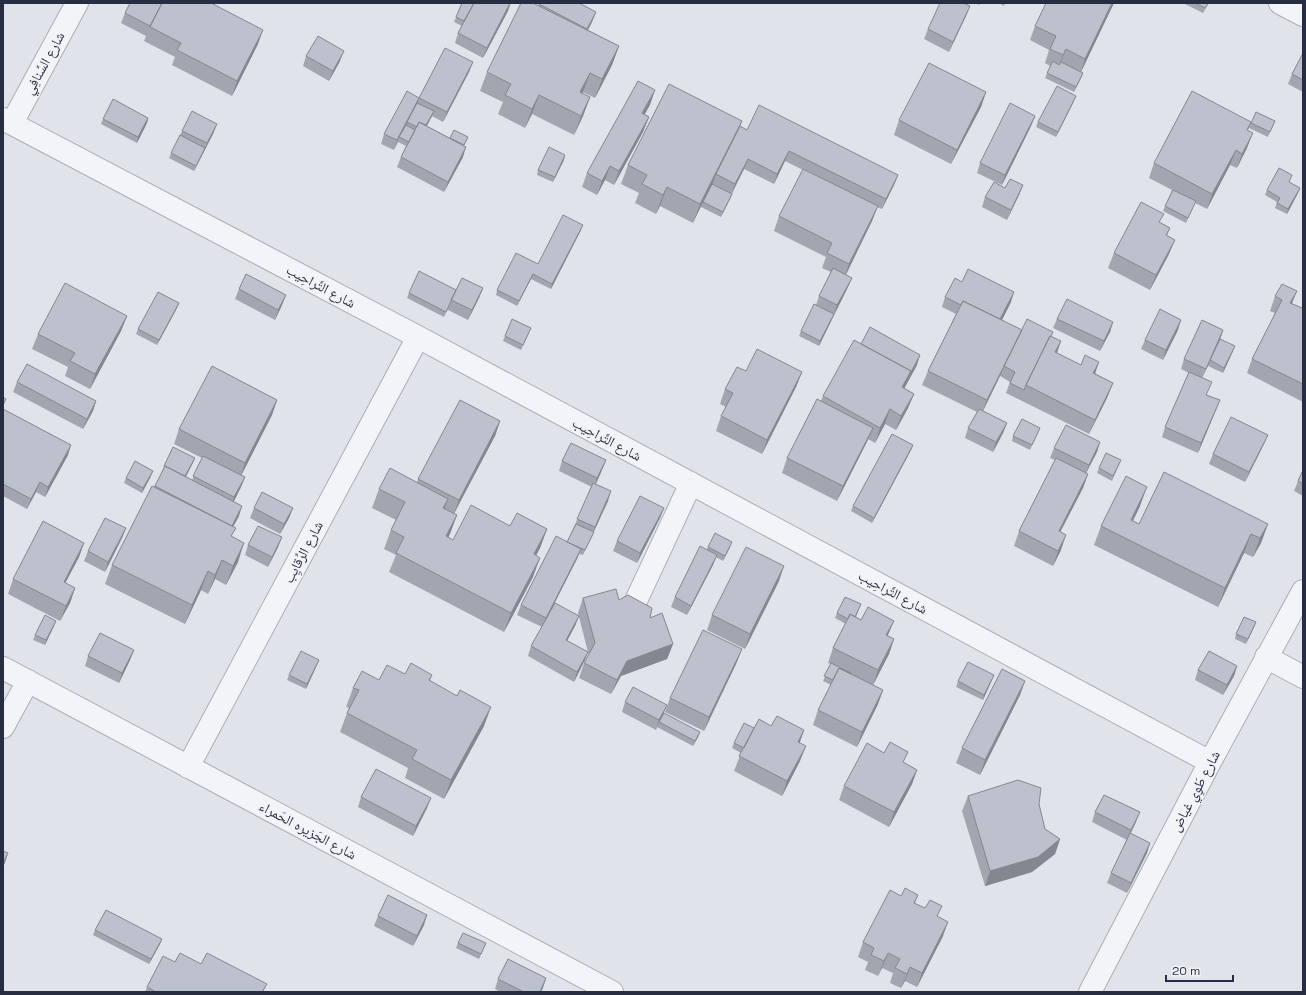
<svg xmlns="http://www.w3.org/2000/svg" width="1306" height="995" viewBox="0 0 1306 995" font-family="'Space Grotesk','Noto Naskh Arabic',sans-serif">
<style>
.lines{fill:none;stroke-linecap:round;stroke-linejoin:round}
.minor-casing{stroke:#a9adb8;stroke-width:24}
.minor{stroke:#f3f4f8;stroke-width:22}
.wall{fill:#a3a6b0}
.shaded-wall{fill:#848790}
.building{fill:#bdc1cd;stroke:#848790}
.labels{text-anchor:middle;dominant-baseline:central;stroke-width:3;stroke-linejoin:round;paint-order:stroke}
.street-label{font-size:14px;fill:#282e42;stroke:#f0f2f7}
</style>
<rect width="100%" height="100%" fill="#e0e3ea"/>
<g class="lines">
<g class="minor-casing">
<path id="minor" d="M1280,3l23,12
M3,119l415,218 792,425
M12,123l65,-120
M634,605l57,-122
M1266,657l37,20
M3,668l609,324
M3,727l25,-46
M188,767l230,-430
M1090,992l120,-230 93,-171"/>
</g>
<use href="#minor" class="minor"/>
</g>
<path class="wall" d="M462,3h49l-3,8 -25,47 -28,-15 3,-10 4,-7 -8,-4z
M539,3l57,9 -4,10 -4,8 31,16 -7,19 -17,33 -12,-6 -1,1 8,4 -7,19 -9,19 -42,-21 -7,14 -27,-14 5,-12 -23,-11 7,-19 51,-66z
M975,3h6l-2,2z
M999,3h6l-1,3z
M1046,3h68l-33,69 2,1 -9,19 -29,-14 5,-12 -5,-3 4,-13 -19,-10 5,-14z
M1183,3h26l-6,10z
M214,4l44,40 -26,52 -60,-31 3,-8 -31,-16 2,-5 -25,-13 4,-10z
M970,6l-4,10 -17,36 -25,-13 4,-10z
M1303,53v39l-15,-8 4,-10z
M306,56l34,5 -11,20 -26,-15z
M473,62l-4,10 -26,50 -11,-6 -5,10 23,12 18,-1 -4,9 -1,11 -19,35 -47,-25 4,-10 5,-11 -8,-4 -4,8 -13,-6 3,-10 35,-36z
M986,92l-5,15 -30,57 -57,-29 5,-15z
M1074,101l-18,36 -20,-10 2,-5z
M650,105l-6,9 5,3 -6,15 -29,53 -9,-5 -8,15 -15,-8 5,-14z
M1035,116l-4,10 -29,59 -25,-12 3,-10z
M148,118l-1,5 -10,20 -36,-19 2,-5z
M742,121l-4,9h9l151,45 -4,10 -12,24 -5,-2 -5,14 -26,54 6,3 -4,9 -29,59 -20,-10 2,-5 15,-26 3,-9 12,-24 -9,-4 4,-11 -52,-26 5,-15 24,-46 -18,-9 -11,23 -30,-15 -12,25 -11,23 -20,-10v-1l-8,17 -33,-17 -4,8 -21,-11 4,-10 -18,-9 7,-19z
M1275,121l-7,16 -19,-9 -1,3 -1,17 -10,20 -7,-3 -23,44 -12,-6 -9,20 -23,-12 9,-21 -23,-12 5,-15 97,-41z
M217,124l-4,10 -19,37 -25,-13 13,-27z
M564,160l-11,22 -16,-7 1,-5z
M1289,182l11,6 -2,5 -11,21 -12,-6 2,-6 -12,-7 2,-5z
M1023,185l-4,10 -12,25 -25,-13 3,-10 20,-9z
M1160,223l10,5 -3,8 2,18 -19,36 -42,-22 6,-15z
M581,230l-30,59 -20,-10 -14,27 -21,-11 1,-5 41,-26z
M962,282l49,20 -9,18 20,10 31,2 -2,4 6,17 56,30 -6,15 -18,36 -83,-41 4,-11 -10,-6 -17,35 24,12 -4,10 -10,19 -28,-14 3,-10 9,-16 -55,-27 6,-14 28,-57 -14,-7 3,-10z
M483,288l-4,10 -11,22 -20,-10v-1l-4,8 -37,-19 2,-5z
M239,289l47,6 -4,10 -7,15 -40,-21z
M1275,296l27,12 1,-3v97l-56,-29 5,-14 23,-46 -5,-2z
M179,303l-2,5 -20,37 -21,-11 2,-5z
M127,316l-6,15 -31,58 -25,-13 3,-9 -36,-18 6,-15z
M1057,319l56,3 -3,10 -10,19 -47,-23z
M1178,330l-15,30 -22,-11 4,-9z
M1223,330l-3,9 13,12 -10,22 -15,-7 -6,12 5,17 13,5 -4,10 -18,43 -36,-16 3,-10 24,-54 -8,-4 3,-10z
M529,333l-8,17 -18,-9 2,-5z
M861,344l56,21 -13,23 10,6 -6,14 -12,22 -11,-6 -10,19 -7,-4 -31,62 -55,-28 5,-15 34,-57 2,-5z
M746,371l56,1 -6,15 -34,67 -46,-23 5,-15 5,-9 -6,-3 5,-15z
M17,382l79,19 -3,10 -10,18 -70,-37z
M277,400l-5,15 -31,60 4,2 -4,10 -7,14 5,15 -6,11 -1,10 6,25 -12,23 -11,-6 -7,15 -7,-4 -16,34 -80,-40 7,-19 42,-78 8,-15 2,-6 31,-8 -9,19 6,3 10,-22 -28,-14 5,-15z
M3,409l65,46 -23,42 -9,-5 -9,17 -24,-13z
M500,421l-5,15 -41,78 3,1 -9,23 5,2 57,-14 37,3 -7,19 -4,7 -3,22 -29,55 -115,-60 7,-17 -12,-6 7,-19 5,-10 -24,-12 7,-19 38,-7 1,-3z
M1040,428l-10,22 -18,-9 1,-5z
M1268,435l-4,9 -19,38 -36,-18 4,-10z
M1100,442l-3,10 -11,21 2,1 -5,14 -23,44 1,18 -8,16 -39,-20 5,-15 36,-71 -5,-2 4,-10z
M913,445l-2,5 -39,73 -21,-12 2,-5z
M606,460l-4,10 -6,14 12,17 -25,54 -4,-1 -2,5 -28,54 30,3 -4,10 -8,15 21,11 -10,-39 5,-15 36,2 31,18 23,26 -6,15 -46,17 -10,18 -32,-16 5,-15 5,-8 -1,-3 -14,30 -46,-26 3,-10 11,-19 -25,-12 4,-10 46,-63 25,-55 -33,-16 3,-10z
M1121,460l-9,21 -15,-8 2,-5z
M1303,470v26l-9,-5 4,-10z
M151,476l-9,17 -18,-10 2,-5z
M1140,506l-7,15 6,3h129l-7,19 -8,14 -9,-4 -26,54 -124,-62 7,-19z
M254,508h39l-4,10 -9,16 -30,-16z
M664,508l-4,10 -23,45 -24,-12 4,-10z
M126,528l-4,10 -17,34 -21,-11 4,-10z
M282,537l-4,10 -10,20 -23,-12 3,-10z
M84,543l-5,14 -14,26 10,5 -5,15 -10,18 -52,-27 5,-15z
M708,547h22l-7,14 -7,-4 -3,8 -26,50 -16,-8 4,-10 32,-48z
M779,581l-34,68 -38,-19 5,-15z
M861,604l-5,13 38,22 -5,15 -16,31 10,5 -5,14 -21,43 -44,-22 5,-15 13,-25 -8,-4 8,-17 -3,-1 5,-15 13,-24 -11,-6 2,-5z
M1256,622l-10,22 -11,-5 1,-5z
M54,626l-9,19 -12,-5 2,-5z
M742,649l-6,15 -32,67 -39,-19 5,-14z
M134,650l-4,10 -11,23 -34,-17 3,-10z
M319,660l-13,29 -19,-9 2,-5z
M1237,666l-3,10 -11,19 -28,-15 3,-10z
M405,674l27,1 -2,6 54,45 -40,73 -39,-21 3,-10 -68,-36 7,-19 2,-5 -3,-1 7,-19 26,-8z
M992,680l-9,20 -27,-13 2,-6z
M1025,681l-5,14 -40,80 -24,-12 6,-15z
M625,702l39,12 36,18 -2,5 -5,9 -36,-19 -1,3 -34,-18z
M771,726l33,4 -5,13 1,18 -18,35 -48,-25 7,-18 -9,-5 2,-5 20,-15z
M904,763l13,7 -5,14 -23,43 -50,-27 5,-14z
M968,796l71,8 6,25 15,10 -5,15 -23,18 -47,14 -23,-75z
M361,797l66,11 -14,28 -55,-29z
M1095,812l41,10 -5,11 16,20 -20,40 -20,-10 4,-10 16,-33 -35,-18z
M918,895l-3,8 23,14 5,19 -26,51 -12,-6 -4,7 -11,-5 3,-10 -11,-5 -4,8 -13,-6 3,-8 -10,-5 5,-15 38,-46z
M378,916l46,9 -11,21 -39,-20z
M95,930l67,9 -2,5 -11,20 -56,-29z
M458,943h28l-7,16 -23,-11z
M175,962l26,2 66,20 -4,8h-118l2,-5z
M546,978l-5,14h-41l-5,-3 3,-10z"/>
<path class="shaded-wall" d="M510,3l-2,8 -25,47 4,-10z
M1112,3h2l-2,4 -32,67 5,-15z
M970,6l-4,10 -17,36 4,-10z
M596,12l-4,10 -9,17 4,-10z
M263,30l-5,14 -26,52 5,-15z
M619,46l-7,19 -17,33 7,-19z
M1066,49l-6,15 -3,6 6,-15z
M344,51l-4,10 -11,20 4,-10z
M473,62l-4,10 -26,50 4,-10z
M590,73l-7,19 -10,19 7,-19z
M1083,73l-2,5 -7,14 2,-5z
M655,90l-5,15 -13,23 5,-15z
M986,92l-5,15 -30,57 6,-14z
M539,95l-7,19 -7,14 7,-19z
M1076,96l-2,5 -18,36 2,-5z
M590,97l-7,19 -9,19 7,-19z
M419,98l-3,10 -9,14 -1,5 -7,10 -5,13 3,-10z
M434,111l-2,5 -10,19 2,-5z
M1035,116l-4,10 -29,59 3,-10z
M649,117l-6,15 -29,53 5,-14z
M148,118l-1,5 -10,20 1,-6z
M742,121l-7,19 -19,34 -3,9 -10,19 -10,21 7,-19z
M217,124l-4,10 -19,37 2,-5z
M1253,133l-6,15 -10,20 5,-14z
M466,147l-3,10 -19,35 4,-10z
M1236,150l-6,15 -23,44 5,-15z
M789,151l-4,10 -11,23 3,-10z
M565,155l-1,5 -11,22 2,-5z
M748,159l-4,10 -13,25 4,-10z
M610,166l-5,14 -8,15 5,-14z
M898,175l-4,10 -12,24 4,-10z
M1023,185l-4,10 -12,25 4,-10z
M667,187l-7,19 -4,8 7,-19z
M1300,188l-2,5 -11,21 1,-5z
M732,194l-2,5 -9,18 2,-5z
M878,206l-6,15 -28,57 5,-14z
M583,225l-2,5 -30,59 1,-5z
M1175,240l-6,14 -19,36 6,-15z
M533,274l-2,5 -14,27 2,-5z
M852,278l-4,9 -14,28 3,-10z
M483,288l-4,10 -11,22 4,-10z
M1297,291l-6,15 -1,-3z
M1014,292l-3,10 -16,32 3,-10z
M286,295l-4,10 -7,15 3,-10z
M179,303l-2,5 -20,37 2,-5z
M834,314l-2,5 -13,27 1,-5z
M127,316l-6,15 -31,58 5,-15z
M1181,320l-3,10 -15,30 3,-10z
M1113,322l-3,10 -10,19 4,-10z
M1022,330l-18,36 -4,10 -19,39 6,-15z
M1223,330l-3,10 -10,20 -8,19 4,-10z
M1061,341l-5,15 -1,-4z
M1235,346l-2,5 -10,22 1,-5z
M920,355l-3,10 -20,37 5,-15z
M1099,362l-5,15 -1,-4z
M802,372l-6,15 -34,67 5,-14z
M1113,383l-6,15 -18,36 6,-14z
M914,394l-6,14 -12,22 5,-14z
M277,400l-5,15 -32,63 5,-15z
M1220,400l-4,10 -18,43 3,-10z
M96,401l-3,10 -10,18 4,-10z
M890,409l-5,15 -10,19 5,-15z
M500,421l-5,15 -42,79 6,-15z
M1007,423l-4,10 -10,19 3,-10z
M873,428l-6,14 -30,59 6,-15z
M1268,435l-4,9 -19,38 4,-10z
M1100,442l-3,10 -12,23 4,-10z
M71,445l-3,10 -23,42 3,-10z
M913,445l-2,5 -39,73 2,-5z
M195,458l-2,5 -10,19 2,-5z
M606,460l-4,10 -8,18 3,-10z
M153,471l-2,5 -9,17 1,-5z
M1088,474l-5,14 -30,58 6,-15z
M245,477l-4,10 -10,20 3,-10z
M40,482l-4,10 -9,17 4,-10z
M1147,487l-7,19 -16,33 7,-19z
M611,491l-3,10 -25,54 12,-28z
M448,499l-7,19 2,-10z
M242,506l-3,10 -11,20 3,-10z
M293,508l-4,10 -9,16 4,-10z
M664,508l-4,10 -23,45 3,-10z
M457,515l-7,19 -11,21 7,-19z
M1268,524l-7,19 -8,14 7,-19z
M126,528l-4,10 -17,34 3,-10z
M547,529l-7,19 -13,25 7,-19z
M1251,534l-7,19 -26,54 7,-19z
M1066,535l-5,15 -8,16 5,-15z
M282,537l-4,10 -10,20 4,-10z
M732,542l-2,5 -7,14 2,-5z
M84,543l-5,14 -21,40 6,-15z
M244,543l-6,19 -12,23 7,-19z
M581,549l-4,10 -35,69 4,-10z
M717,555l-4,10 -26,50 4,-9z
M540,558l-7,19 -29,55 7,-19z
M222,560l-7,19 -7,15 7,-19z
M784,566l-5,15 -34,68 5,-15z
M208,571l-7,19 -16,34 7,-19z
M75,588l-5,15 -10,18 6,-15z
M579,616l-4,10 -13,24 4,-10z
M56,621l-2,5 -9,19 1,-5z
M894,621l-6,14 -7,15 5,-15z
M1256,622l-2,5 -8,17 2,-5z
M894,639l-5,15 -16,31 5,-15z
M673,644l-6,15 -46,17 -10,18 6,-14 10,-19z
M742,649l-6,15 -32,67 5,-14z
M134,650l-4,10 -11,23 3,-10z
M588,652l-4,10 -10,20 3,-10z
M319,660l-2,5 -11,24 1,-5z
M1237,666l-3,10 -11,19 4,-10z
M994,675l-2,5 -9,20 1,-5z
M1025,681l-5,14 -40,80 5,-15z
M883,690l-5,14 -21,43 5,-15z
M667,705l-4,10 -4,7 -3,8 3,-10z
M491,707l-7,19 -40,73 7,-19z
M804,730l-5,15 -1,-3z
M700,732l-2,5 -5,9 2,-5z
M806,746l-6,15 -18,35 5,-15z
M917,770l-5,14 -23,43 5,-15z
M431,798l-4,10 -14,28 3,-10z
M1140,812l-4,10 -9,18 4,-10z
M1060,839l-5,15 -23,18 -47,14 5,-15z
M1150,843l-3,10 -20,40 4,-10z
M8,853l-3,10 -2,3v-3z
M427,915l-3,10 -11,21 4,-10z
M948,922l-5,14 -26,51 5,-14z
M162,939l-2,5 -11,20 2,-5z
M888,953l-6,15 -4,8 6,-15z
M910,967l-5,14 -4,7z
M546,978l-3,10 -2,4h-1z"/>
<path class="building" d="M130,3h32l-12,23 -25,-13z
M162,3h52l-1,1 50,26 -26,51 -60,-31 4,-7 -31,-16z
M462,3h12l-10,18 -8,-4z
M474,3h36l-23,45 -29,-15z
M521,3h12l86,43 -17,33 -12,-6 -10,19 10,5 -9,19 -42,-21 -7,14 -27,-14 6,-11 -24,-12z
M539,3h40l17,9 -9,17 -48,-25z
M940,3h23l7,3 -17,36 -25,-13z
M1046,3h66l-27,56 -19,-10 -3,6 -13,-6 6,-13 -21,-10z
M1195,3h13l-3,5z
M318,36l26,15 -11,20 -27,-15z
M445,48l28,14 -26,50 -28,-14 -22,42 -13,-6 23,-43 12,7z
M1303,53v27l-11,-6z
M1053,61l6,4 2,-3 22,11 -7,14 -29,-14z
M929,63l57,29 -29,58 -58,-30z
M638,81l17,9 -13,23 7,4 -30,54 -9,-5 -8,15 -15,-8z
M669,84l73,37 -42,83 -33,-17 -4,8 -21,-11 5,-9 -19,-10z
M1057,86l19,10 -18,36 -20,-10z
M1192,91l59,31 -4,8 6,3 -11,21 -6,-4 -24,44 -58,-31z
M113,99l35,19 -10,19 -35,-18z
M417,103l17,8 -8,14 -7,-3 -2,5 -10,-5z
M1010,103l25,13 -30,59 -25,-12z
M759,105l139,70 -12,24 -97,-48 -12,23 -29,-15 -13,25 -19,-10 24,-48 7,4z
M192,111l25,13 -10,19 -25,-12z
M1256,112l19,9 -5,11 -19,-9z
M419,122l47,25 -18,35 -47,-25z
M406,125l9,5 -6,12 -10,-5z
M454,130l14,7 -4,8 -14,-7z
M180,135l25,13 -9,18 -25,-13z
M549,147l16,8 -10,22 -17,-7z
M1279,168l13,7 -3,7 11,6 -12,21 -11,-6 3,-5 -13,-8z
M803,169l75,37 -29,58 -22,-11 5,-10 -53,-27z
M1010,179l13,6 -12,25 -26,-13 9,-15 11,6z
M712,184l20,10 -9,18 -20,-10z
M1173,190l23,11 -8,17 -23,-12z
M1141,202l23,12 -5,8 11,6 -4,7 9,5 -19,35 -42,-22z
M563,215l20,10 -31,59 -19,-10 -14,27 -22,-11 19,-37 22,11z
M833,268l19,10 -15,27 -18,-9z
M968,269l46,23 -14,27 -37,-18 -2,4 -16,-8 10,-19 7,4z
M419,271l37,19 -10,22 -37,-19z
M246,274l40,21 -8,15 -39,-21z
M462,278l21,10 -11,22 -21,-10z
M65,283l62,33 -32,58 -25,-13 5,-8 -37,-19z
M1282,284l15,7 -7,12 12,5 1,-3v79l-51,-25 30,-59 -7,-4z
M158,292l21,11 -20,37 -21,-11z
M1067,299l46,23 -9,19 -47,-22z
M963,301l59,29 -35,70 -59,-29z
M814,304l20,10 -14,27 -19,-10z
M1160,309l21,11 -15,30 -21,-10z
M512,319l19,9 -8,17 -18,-9z
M1027,319l26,13 -2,4h-1l-24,49 -2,5 -14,-7 5,-11 -11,-6z
M1202,320l21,10 -17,39 -22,-10z
M870,327l50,28 -11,21 2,-5 -50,-27z
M1050,336l11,5 -6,11 26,13 4,-10 14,7 -6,11 20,10 -18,37 -69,-35z
M1220,339l15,7 -11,22 -14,-8z
M854,340l57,31 -9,16 12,7 -13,22 -11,-7 -10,19 -57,-32z
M757,349l45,23 -35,68 -46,-24 12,-23 -8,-4 12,-22 9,4z
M27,364l69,37 -9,18 -70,-37z
M212,366l65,34 -32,63 -66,-34z
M1189,372l23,10 -6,13 14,5 -19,43 -36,-16z
M3,397l3,2 -3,6z
M817,399l56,29 -30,58 -56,-28z
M460,400l40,21 -41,79 -41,-21z
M3,409l68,36 -23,42 -8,-5 -9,17 -28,-15z
M979,409l28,14 -11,19 -28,-14z
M1231,417l37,18 -19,37 -36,-18z
M1022,419l18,9 -8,17 -19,-9z
M1066,425l34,17 -11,23 -35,-17z
M892,434l21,11 -39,73 -21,-12z
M571,443l35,17 -9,18 -35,-17z
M173,447l22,11 -10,18 -20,-10v1l-1,-1z
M1106,453l15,7 -8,16 -14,-8z
M203,456l42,21 -11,20 -41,-21z
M1056,458l32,16 -29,57 7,4 -8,16 -39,-20z
M135,461l18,10 -10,17 -17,-10z
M165,466l77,40 -10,20 -77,-40z
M390,468l58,31 -5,9 14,7 -11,21 7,4 18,-35 39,21 7,-13 30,16 -13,25 6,4 -29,55 -115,-60 8,-16 -13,-7 14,-28 -26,-13z
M1303,470v14l-5,-3z
M1164,472l104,52 -8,14 -9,-4 -26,54 -124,-62 25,-50 21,11 -16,33 8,4z
M593,483l18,8 -16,36 -18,-8z
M152,486l84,42 -5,8 13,7 -11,23 -11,-6 -7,15 -7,-4 -16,34 -80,-40z
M262,492l31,16 -9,16 -30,-16z
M640,496l24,12 -24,45 -23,-12z
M105,518l21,10 -18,34 -20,-11z
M43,521l41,22 -20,39 11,6 -9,18 -53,-27z
M576,524l18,8 -9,18 -18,-8z
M258,526l24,11 -10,20 -24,-12z
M715,533l17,9 -7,14 -17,-9z
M556,536l25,13 -35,69 -25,-13z
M700,546l17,9 -26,51 -16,-9z
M746,547l38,19 -34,68 -38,-19z
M616,589l3,11 9,-5 24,13 -2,10 12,-5 11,31 -46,17 -10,19 -33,-17 11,-20 -12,-45z
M845,597l16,7 -6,13 -5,-3 -2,5 -11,-6z
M555,603l24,13 -13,24 22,12 -11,20 -46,-26z
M868,607l26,14 -8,14 8,4 -16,31 -45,-22 17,-34 11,6z
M45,615l11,6 -10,19 -11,-5z
M1244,617l12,5 -8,17 -12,-5z
M703,630l39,19 -33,68 -39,-19z
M100,633l34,17 -12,23 -34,-17z
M301,651l18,9 -12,24 -18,-9z
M1209,651l28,15 -10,19 -29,-15z
M968,662l26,13 -10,20 -26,-14z
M411,663l21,12 -3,5 28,16 3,-6 31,17 -40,73 -39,-21 5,-9 -70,-37 12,-23 -6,-2 9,-17 17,9 8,-15 18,9z
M831,663l20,10v1l-12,-6 -6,12 -9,-4z
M839,668l44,22 -21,42 -44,-22z
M1002,669l23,12 -40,79 -23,-12z
M633,687l34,18 -8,15 -34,-18z
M664,713l36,19 -5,9 -36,-19z
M777,716l27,14 -6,12 8,4 -19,35 -48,-25 20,-37 12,7z
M744,723l10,5 -10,20 -10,-5z
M890,742l18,10 -5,10 14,8 -23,42 -50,-26 23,-43 17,10z
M376,769l55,29 -15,28 -55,-29z
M1018,780l23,8 -2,16 6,25 15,10 -22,18 -48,14 -22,-75z
M1104,795l36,17 -9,18 -36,-18z
M1130,833l20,10 -19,40 -20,-10z
M3,851l5,2 -5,10z
M905,888l13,7 -4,8 11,5 5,-8 12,6 -5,10 11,6 -26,51 -12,-6 -3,7 -12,-6 5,-9 -12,-6 -4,8 -13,-6 3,-7 -11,-6 27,-52 11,6z
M388,895l39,20 -10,21 -39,-20z
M106,910l56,29 -11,20 -56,-29z
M463,933l23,10 -5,11 -23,-11z
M180,953l21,11 6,-11 60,31 -5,8h-106l-9,-5 16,-31 12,6z
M508,959l38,19 -6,14h-16l-26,-13z"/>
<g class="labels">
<g class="street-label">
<text transform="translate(44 63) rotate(-61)">شارع السِّنافِي</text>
<text transform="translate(321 286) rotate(28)">شارع التَّراحِيب</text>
<text transform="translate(607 439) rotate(28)">شارع التَّراحِيب</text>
<text transform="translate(303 552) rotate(-62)">شارع الرِّقايِب</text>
<text transform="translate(893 592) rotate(28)">شارع التَّراحِيب</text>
<text transform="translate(1195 791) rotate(-62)">شارع طَوِي غياض</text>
<text transform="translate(308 830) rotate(28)">شارع الجَزيره الحَمراء</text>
</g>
</g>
<rect width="1306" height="995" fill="none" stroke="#282e42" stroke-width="8"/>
<path d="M1166 975v6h67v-6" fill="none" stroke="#282e42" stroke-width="2"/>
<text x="1172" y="975" font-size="12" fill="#282e42" stroke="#f0f2f7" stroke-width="3" paint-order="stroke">20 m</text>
</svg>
